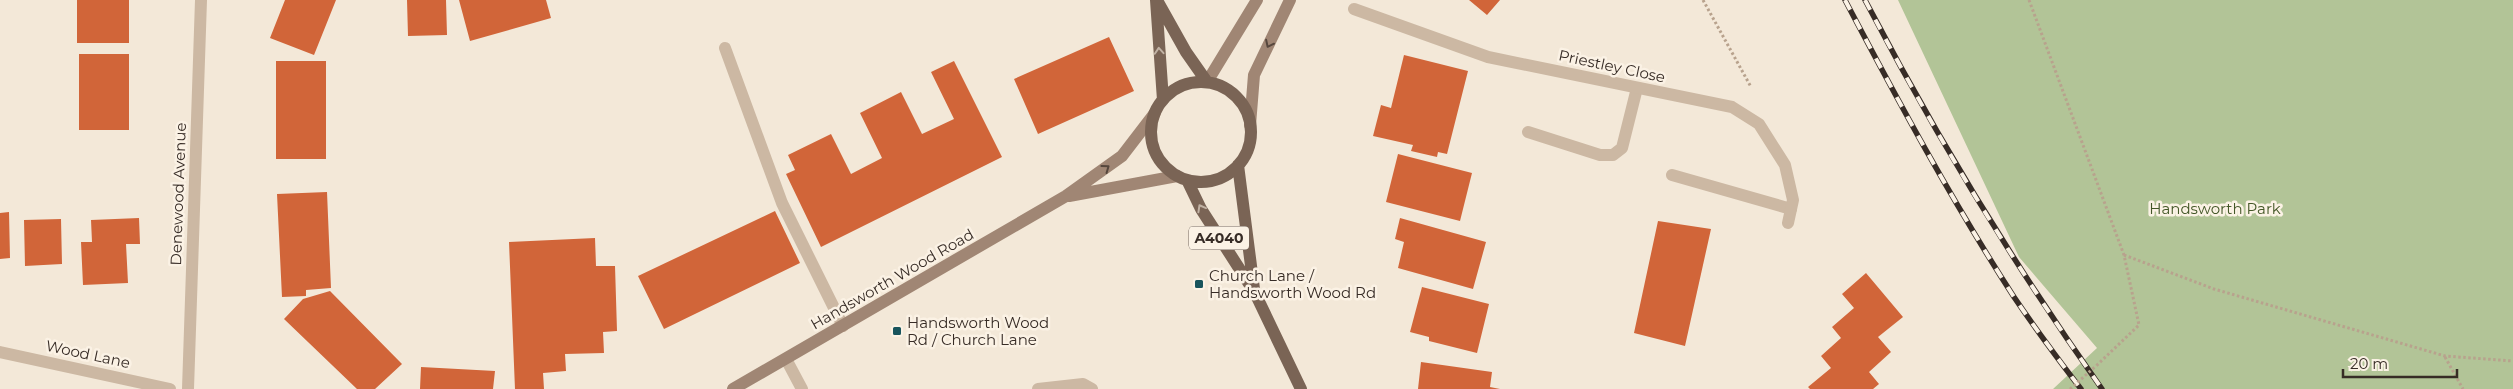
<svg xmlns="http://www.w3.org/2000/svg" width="2513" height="389" viewBox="0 0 2513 389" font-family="Montserrat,sans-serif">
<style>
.green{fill:#b2c497}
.building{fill:#d16539}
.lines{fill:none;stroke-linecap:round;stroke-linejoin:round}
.path{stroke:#b8a28d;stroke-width:3;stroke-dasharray:2.5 2.5;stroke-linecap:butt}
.lane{stroke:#ccb8a3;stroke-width:12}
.street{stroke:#ccb8a3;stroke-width:12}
.secondary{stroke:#a08674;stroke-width:12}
.primary{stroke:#7a6455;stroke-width:12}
.rail-casing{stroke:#372c26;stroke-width:5.5}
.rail{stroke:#fbf2e5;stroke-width:4;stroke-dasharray:11;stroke-linecap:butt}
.path-bridge{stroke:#b8a28d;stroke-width:3;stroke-dasharray:2.5 2.5;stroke-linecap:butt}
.oneway{stroke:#56473d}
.oneway2{stroke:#c1b2a4}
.poi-dot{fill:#18545c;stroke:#fbf2e5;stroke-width:2}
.labels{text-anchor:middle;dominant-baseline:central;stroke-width:5;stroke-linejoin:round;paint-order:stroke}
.shield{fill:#fbf2e5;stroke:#72675f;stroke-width:1}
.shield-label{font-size:14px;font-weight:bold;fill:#372c26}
.street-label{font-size:15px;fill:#372c26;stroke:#fbf2e5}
.park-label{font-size:15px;fill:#435727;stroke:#fbf2e5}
.poi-label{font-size:15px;fill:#372c26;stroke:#fbf2e5;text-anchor:start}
</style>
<rect width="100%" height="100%" fill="#f3e8d8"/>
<path class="green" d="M1898,0h615v389h-460l44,-41 -78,-91z"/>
<path class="building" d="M77,0h52v43h-52z
M285,0h51l-22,55 -44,-17z
M407,0h39l1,35 -39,1z
M459,0h87l5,18 -81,23z
M1469,0h31l-13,15z
M1109,37l25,54 -96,43 -24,-55z
M79,54h50v76h-50z
M1404,55l64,16 -21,83 -9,-2 -1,5 -26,-6 2,-6 -40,-9 8,-31 10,3z
M276,61h50v98h-50z
M954,61l48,96 -181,90 -35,-73 9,-4 -7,-15 43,-21 20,40 31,-16 -22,-45 41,-21 21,42 32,-15 -23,-47z
M1398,154l74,19 -12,48 -74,-19z
M327,192l4,96 -25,2v6l-24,1 -5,-103z
M775,211l25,52 -136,66 -26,-53z
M9,212l1,46 -10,1v-46z
M139,218l1,26h-14l2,39 -45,2 -2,-43h11l-1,-22z
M1400,218l86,24 -13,47 -75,-21 6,-26 -9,-3z
M61,219l1,45 -37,2 -1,-46z
M1658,221l53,8 -26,117 -51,-13z
M595,238l1,28h19l2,65 -14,1 1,21 -39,1 1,17 -23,2 1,16h-29l-6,-147z
M1866,273l37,44 -25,20 13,15 -22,20 10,12 -6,5h-63l-2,-2 23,-19 -10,-12 20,-18 -9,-11 22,-19 -12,-14z
M1422,287l67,17 -12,49 -48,-12v-4l-19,-5z
M330,291l72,73 -27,25h-18l-73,-70 19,-20z
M1421,362l71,10 -2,15 10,2h-82z
M421,367l74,4 -2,18h-73z"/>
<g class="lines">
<path class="path" d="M1703,0l48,87
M2029,0l95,255 15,70 -43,41
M2124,255l90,34 231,67 68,5
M2445,357l18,32"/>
<path class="lane" d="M725,48l57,155 61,123
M1528,132l72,23h13l9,-7 15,-60
M1672,175l119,34
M786,359l16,30
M1038,389l45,-5 9,5"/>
<path class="street" d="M1354,9l134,48 244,50 27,17 26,41 8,35 -5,23
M0,352l170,37
M188,389l13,-389"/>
<path class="secondary" d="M1207,82l50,-82
M1250,125l4,-50 36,-75
M1069,196l108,-20
M733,389l333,-193 56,-40 33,-43"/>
<path class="primary" d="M1156,0l7,100
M1158,2l28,50 21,30
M1151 132a50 50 0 1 1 100 0a50 50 0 1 1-100 0Z
M1238,165l16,124
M1187,180l14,29 54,84 46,96"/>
<g class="rail-casing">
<path id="rail" d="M1845,0c53,101 107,201 169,297 21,31 44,62 67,92
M1865,0c72,138 147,262 237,389"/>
</g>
<use href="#rail" class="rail"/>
<path class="path-bridge" d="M2070,389l26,-23"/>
</g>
<defs><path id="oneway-chevron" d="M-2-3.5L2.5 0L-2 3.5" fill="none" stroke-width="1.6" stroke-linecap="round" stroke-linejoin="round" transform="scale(1.25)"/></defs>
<g class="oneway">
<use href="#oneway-chevron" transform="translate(1269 44) rotate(116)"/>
<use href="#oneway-chevron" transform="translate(1106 168) rotate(-36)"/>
</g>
<g class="oneway2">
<use href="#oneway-chevron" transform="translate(1159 51) rotate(-94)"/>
<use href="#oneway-chevron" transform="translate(1201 208) rotate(-119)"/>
</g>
<g class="poi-dot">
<rect x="1194" y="279" width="10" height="10" rx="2.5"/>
<rect x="892" y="326" width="10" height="10" rx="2.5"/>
</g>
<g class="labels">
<rect class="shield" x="1189" y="226.5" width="60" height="23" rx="4"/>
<g class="shield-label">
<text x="1219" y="238">A4040</text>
</g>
<g class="street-label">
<text transform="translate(1612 66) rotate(12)">Priestley Close</text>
<text transform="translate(178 194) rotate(-88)">Denewood Avenue</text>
<text transform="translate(892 279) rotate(-30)">Handsworth Wood Road</text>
<text transform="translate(88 354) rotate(12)">Wood Lane</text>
</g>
<g class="park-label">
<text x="2215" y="208">Handsworth Park</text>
</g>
<g class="poi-label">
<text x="1209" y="275">Church Lane /<tspan x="1209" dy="17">Handsworth Wood Rd</tspan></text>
<text x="907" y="322">Handsworth Wood<tspan x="907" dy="17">Rd / Church Lane</tspan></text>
</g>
</g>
<path d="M2343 369v8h114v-8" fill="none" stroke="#372c26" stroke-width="2.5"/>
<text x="2350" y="369" font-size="15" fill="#372c26" stroke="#fbf2e5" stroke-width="4" paint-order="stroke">20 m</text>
</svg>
